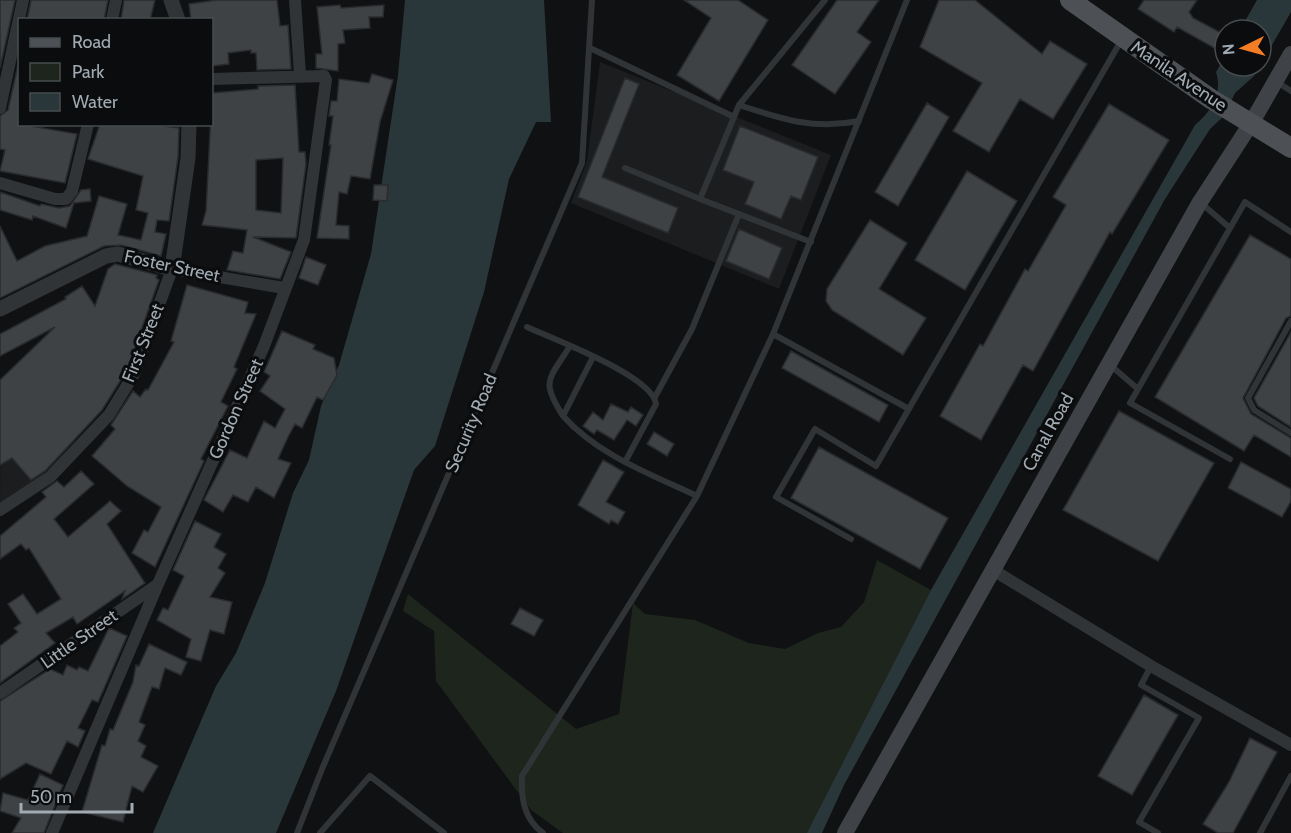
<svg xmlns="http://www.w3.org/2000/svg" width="1291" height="833" viewBox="0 0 1291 833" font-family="Cabin,sans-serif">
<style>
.built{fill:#1c1d1f}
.green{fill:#1d251d}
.water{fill:#2a373a}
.building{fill:#3f4245;stroke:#2a2b2e;stroke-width:1.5;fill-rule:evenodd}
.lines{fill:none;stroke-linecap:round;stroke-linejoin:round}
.service{stroke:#313437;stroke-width:6}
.minor{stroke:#313437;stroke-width:12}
.tertiary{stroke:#313437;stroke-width:15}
.secondary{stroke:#3f4347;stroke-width:16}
.primary{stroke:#4d5156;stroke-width:20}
.labels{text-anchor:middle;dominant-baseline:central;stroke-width:6;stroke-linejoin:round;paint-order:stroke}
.street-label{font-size:18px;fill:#a1abb3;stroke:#0b0c0d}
</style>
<rect width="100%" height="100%" fill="#101112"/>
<path class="built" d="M600,62l231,93 -52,134 -208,-86 16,-42z
M1,377l73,65 -31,33 -43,30z"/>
<path class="green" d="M877,560l54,30 -123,243h-245l-32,-23 -95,-129 -2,-50 -31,-20 5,-17 168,135 43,-15 14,-111 12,11 50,6 54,23 36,6 33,-16 23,-6 23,-25z"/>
<path class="water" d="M405,0h139l7,122h-15l-27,57 -25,113 -49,154 -21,24 -78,221 -60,142h-123l63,-147 20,-33 29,-70 28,-90 16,-33 12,-54 18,-41 32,-111 27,-179z
M1257,0h34v12l-30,52v-34h-21z
M1225,56v10h35l-6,10 -19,17 -11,23 -14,13 -45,70 -321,586 -22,48h-15l124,-243 264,-465c16,-13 28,-32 21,-53z"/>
<path class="building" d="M0,0h15l-15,68z
M31,0h77l-4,20h-77z
M124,0h31l-5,20h-29z
M217,0h60l3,26 8,-1 3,44 -34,1 -1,-17h-5v-3l-23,3 1,11 -17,2v-46h-21l-2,-16z
M684,0h54l30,20 -49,81 -42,-26 34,-57z
M837,0h42l-22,32 14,10 -36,52 -43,-29z
M939,0h36l67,54 8,-13 37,23 -34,55 -33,-20 -31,53 -36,-21 29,-48 -62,-36z
M1144,0h53l-8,12 4,6 32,17v19l-48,-27 -3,5 -36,-23z
M340,5l1,3 43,-3 -1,12h-14l1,11 -27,2 2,13 -7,1v27l-22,-3v-14h6l-5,-47z
M20,56v68l57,10 -12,49 -65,-12 5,-21 -5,-1v-33l8,-6z
M372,74l21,6 -13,42 -10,57 -19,-3 -4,18 -8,-2 -3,33 13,1v13l-32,-1 14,-93h-2l4,-29h-4l2,-15h6l2,-22 30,4z
M625,78l14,6 -37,93 76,31 -10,25 -90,-36z
M295,85l4,67h6l1,12 -10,74 -43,-1 38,15 -11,27 -53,-9 6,-19 10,2 4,-23 -45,-5 4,-14 6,-118 46,-4v-3zM283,158l-2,55 -25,-3v-50z
M927,103l22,14 -51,89 -23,-14z
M1109,104l60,36 -57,94 -2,-2 -77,139 -10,-6 -42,75 -41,-24 40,-72 3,2 42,-77 3,2 38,-66 -13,-8z
M100,124h47l32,4 -1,29 -9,64 -12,-1 -2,12 11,2 -5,22 -40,-11 -17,1 -104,52v-72l17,35 28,-15 42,-10 12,-40 28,8 -9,31 23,5 7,-27 -12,-3 7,-34 -55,-17z
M740,126l78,31 -17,43 -10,-4 -10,23 -36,-15 9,-22 -31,-12z
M967,171l50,30 -52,89 -50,-30z
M374,185h14l-1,16 -14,-1z
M90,189l1,12 -17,2 -8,25 -33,-12 -1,4 -32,-10v-18l40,14 1,-2 18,4 11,-2 11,-16z
M870,220l37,23 -28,46 47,29 -23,37 -71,-45 -6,-9 1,-12z
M739,229l43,19 -13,31 -43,-18z
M1250,235l41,24v57l-5,2 -43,80 8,16 40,24v19l-37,-22 -10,16 -89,-54z
M306,257l20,8 -8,20 -19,-7z
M115,264l42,11 -1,3 3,2 -32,90 -25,40 -57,61 -14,9 -19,-22 -12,7v-85l55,-53 -55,29v-22l66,-35 -1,-2 17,-11 13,20 13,-37z
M187,285l61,17 -3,11 11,1 -22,53 3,2 -16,33 7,4 -27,53 3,2 -49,106 -23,-14 12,-23 4,2 13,-25 -34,-21 -35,-30 23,-27 -4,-4 22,-34 7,6 6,-8 2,1 26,-48 -3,-1z
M282,331l33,14 -2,4 21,9 3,17 -14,25 -6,-3 -15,31 -7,-4 -7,13 -10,22 13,4 -17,35 -18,-11 -8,15 -15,-7 -10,17 -19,-12 26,-50 17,8 17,-37 11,7 10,-19 -25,-18 10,-15 -6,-4z
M1291,332v95l-33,-21 -4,-8z
M791,351l97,54 -9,17 -97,-54z
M611,404l17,8 3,-5 12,8 -7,11 -9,-6 -13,20 -17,-10 -3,4 -11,-8 10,-14 10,8z
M1119,411l95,52 -56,98 -95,-51z
M654,432l20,12 -7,12 -20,-12z
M819,447l129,71 -28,51 -129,-71z
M603,460l21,12 -18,30 19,10 -7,12 -7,-4 -2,4 -31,-19z
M1241,462l50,27v12l-9,16 -54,-29z
M81,471l13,13 -40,35 14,18 42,-36 11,10 -14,13 38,59 -23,16 3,-8 -48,33 -4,-7 -27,16 9,10 -55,40v-37l18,-14 -4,-4 7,-5 -13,-19 15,-10 14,20 24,-15 -32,-51 -3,2 -5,-6 -21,15v-23l46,-39 -4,-5 15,-11 7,6z
M195,521l26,13 -7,13 12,7 -8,14 7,5 -15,24 22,5 -8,32 -14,-4 -9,31 -15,-4 5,-18 -34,-19 6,-12 5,2 16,-34 -11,-6z
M520,608l23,12 -9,16 -23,-12z
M109,628l18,8 -29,66 -6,-2 -14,28 7,3 -7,16 -11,-6 -16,33 -25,-11 -26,16v-78l50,-32 13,6 4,-10 10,5 2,-3 9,4z
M149,644l38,18 -6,13 -16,-7 -6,21 -7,-2 -13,35 6,3 -7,16 8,5 -5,11 17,9 -15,26 -11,-6 -9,36 -41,-10 20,-67 3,1 5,-17 3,1 20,-48 3,-17 3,1z
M1144,695l34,20 -46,80 -34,-19z
M1250,738l27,14 -44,81h-15l-15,-9 26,-42z
M40,774l23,11 -19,48h-32l9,-15 -21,-7 3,-18 25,7z"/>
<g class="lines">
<path class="service" d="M590,48l142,68
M1277,82l14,9
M739,105c43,14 74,25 120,16
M625,168l75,31
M1201,203l29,25
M811,242l-111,-43 39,-94 86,-105
M1291,321l-43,77 6,12 37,23
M527,327c26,12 126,49 129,77l-31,58
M773,334l136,75
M593,357l-30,59c35,39 87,58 134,80l76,-162 134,-334
M1109,364l29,25
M655,397l37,-68 47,-115
M563,416c-23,-36 -14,-36 7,-70
M1230,459l-100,-56 115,-201 46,30
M851,539l-75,-42 39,-68 61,37 246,-427
M1151,666l-10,19 58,33 -60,104 19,11
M297,833l25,-64 260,-606 10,-163
M320,833l50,-57 74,57
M543,833c-19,-14 -22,-34 -21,-57l175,-280
M1260,833l31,-57"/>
<path class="minor" d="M295,0l5,75
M112,20l4,-20
M0,108l23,-108
M0,183l55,16h11l6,-8 16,-67
M0,510l50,-33 59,-62 25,-41 38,-105 112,19
M993,570l158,96 140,79
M0,693l157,-108
M52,833l106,-249 106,-238 40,-106 22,-160 -2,-4 -112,3"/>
<path class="tertiary" d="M171,0l7,20
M0,309l106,-53 12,-2 54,15 16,-111 1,-34"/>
<path class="secondary" d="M845,833l355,-631 52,-80 39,-68"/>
<path class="primary" d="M1070,0l141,99 80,49"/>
</g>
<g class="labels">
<g class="street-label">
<text transform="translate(1179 76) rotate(34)">Manila Avenue</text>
<text transform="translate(172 266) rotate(12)">Foster Street</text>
<text transform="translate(143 343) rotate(-68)">First Street</text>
<text transform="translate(236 409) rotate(-66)">Gordon Street</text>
<text transform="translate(471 423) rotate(-67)">Security Road</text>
<text transform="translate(1048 432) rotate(-61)">Canal Road</text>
<text transform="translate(79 639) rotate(-35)">Little Street</text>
</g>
</g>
<rect x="18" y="18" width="195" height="108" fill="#0b0c0d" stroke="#474c4f" stroke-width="1.5"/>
<rect x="30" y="38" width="30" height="9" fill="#4d5156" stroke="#474c4f" stroke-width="1.5"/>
<text x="72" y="48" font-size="18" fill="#a1abb3">Road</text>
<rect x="30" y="63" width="30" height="18" fill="#1d251d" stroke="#474c4f" stroke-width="1.5"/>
<text x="72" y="78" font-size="18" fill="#a1abb3">Park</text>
<rect x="30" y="93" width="30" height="18" fill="#2a373a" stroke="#474c4f" stroke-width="1.5"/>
<text x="72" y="108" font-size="18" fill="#a1abb3">Water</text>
<g transform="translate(1243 48) rotate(265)"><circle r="28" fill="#0b0c0d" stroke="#474c4f" stroke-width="1.5"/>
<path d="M0-4.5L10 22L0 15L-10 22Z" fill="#f57d26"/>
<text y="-9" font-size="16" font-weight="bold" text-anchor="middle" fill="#a1abb3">N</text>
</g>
<path d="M21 803v9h111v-9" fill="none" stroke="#a1abb3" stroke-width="3"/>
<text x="30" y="803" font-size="18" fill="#a1abb3" stroke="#0b0c0d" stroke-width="4.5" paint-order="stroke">50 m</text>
</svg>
